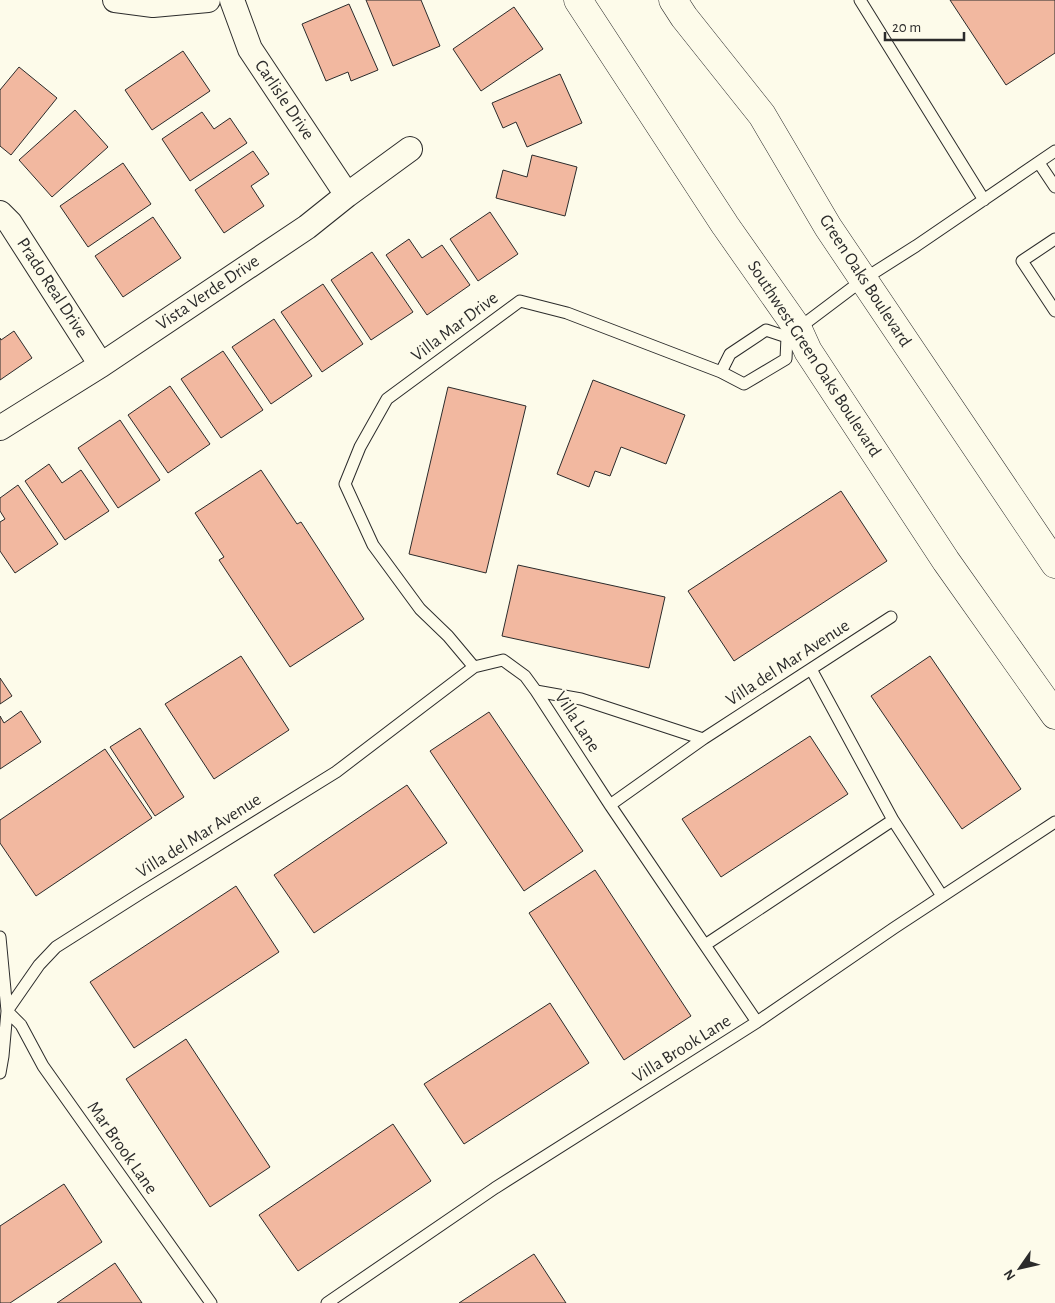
<svg xmlns="http://www.w3.org/2000/svg" width="1055" height="1303" viewBox="0 0 1055 1303" font-family="'Alegreya Sans',sans-serif">
<style>
.building{fill:#f2b8a0;stroke:#2b2b2b}
.lines{fill:none;stroke-linecap:round;stroke-linejoin:round}
.service-casing{stroke:#2b2b2b;stroke-width:13}
.minor-casing{stroke:#2b2b2b;stroke-width:26}
.secondary-casing{stroke:#2b2b2b;stroke-width:29}
.service{stroke:#fdfbea;stroke-width:11}
.minor{stroke:#fdfbea;stroke-width:24}
.secondary{stroke:#fdfbea;stroke-width:28}
.labels{text-anchor:middle;dominant-baseline:central;stroke-width:4;stroke-linejoin:round;paint-order:stroke}
.street-label{font-size:18px;fill:#2b2b2b;stroke:#fdfbea}
</style>
<rect width="100%" height="100%" fill="#fdfbea"/>
<path class="building" d="M366,0h55l19,46 -47,20z
M950,0h105v53l-49,32z
M349,4l29,66 -27,11 -3,-9 -22,9 -24,-57z
M514,7l29,42 -62,42 -28,-42z
M183,51l27,40 -58,39 -27,-40z
M19,67l38,31 -46,57 -11,-9v-56z
M560,74l22,49 -55,24 -11,-25 -13,6 -11,-25z
M75,110l33,37 -56,50 -33,-37z
M202,112l12,17 16,-11 17,25 -57,38 -28,-42z
M253,151l16,23 -18,12 13,20 -40,27 -29,-43z
M532,155l45,12 -12,49 -69,-18 7,-28 24,7z
M123,163l28,41 -63,43 -28,-41z
M490,212l28,42 -40,27 -28,-42z
M153,217l28,41 -58,39 -28,-41z
M409,239l13,19 20,-13 28,40 -43,30 -41,-60z
M372,252l41,60 -42,28 -40,-60z
M323,284l40,60 -41,28 -41,-60z
M274,319l38,57 -41,28 -39,-57z
M14,331l18,27 -32,22v-42l1,2z
M223,351l40,59 -42,28 -40,-59z
M593,380l92,35 -19,49 -45,-17 -11,29 -15,-5 -6,16 -32,-13z
M170,386l40,58 -42,29 -40,-58z
M448,387l78,19 -40,167 -77,-19z
M120,420l40,60 -42,28 -40,-60z
M49,464l13,19 19,-13 28,41 -44,29 -40,-59z
M261,470l36,54 4,-2 63,97 -74,48 -71,-107 5,-3 -29,-44z
M18,485l40,59 -43,29 -15,-22v-29l5,-3 -5,-8v-13z
M841,491l46,70 -153,100 -46,-70z
M518,565l147,32 -16,71 -147,-32z
M241,656l48,74 -75,49 -49,-75z
M930,656l91,133 -59,40 -91,-133z
M0,678l12,18 -12,8z
M21,711l20,31 -41,27v-53l4,7z
M489,712l94,139 -59,40 -94,-140z
M140,728l44,69 -29,19 -45,-69z
M810,736l38,58 -127,83 -39,-58z
M105,749l47,69 -116,78 -36,-53v-23z
M407,785l40,58 -133,90 -40,-58z
M595,870l96,146 -67,44 -95,-147z
M236,886l43,66 -145,96 -44,-66z
M550,1003l39,60 -125,81 -40,-60z
M186,1039l84,128 -60,40 -84,-128z
M393,1124l38,57 -133,90 -39,-56z
M64,1184l38,58 -92,61h-10v-77z
M534,1254l32,49h-107z
M115,1263l27,40h-85z"/>
<g class="lines">
<g class="service-casing">
<path id="service" d="M860,0l124,200
M1039,163l16,24
M1055,239l-33,22 33,50
M721,372l9,-18 36,-24 21,7
M811,669l82,151
M536,691l45,8 122,40
M610,805l93,-66 188,-122
M0,937l7,74 14,14 22,41 168,237
M705,945l188,-125 49,76
M757,1022l-147,-217 -74,-114 -11,-15 -22,-16 -29,7 -26,-31 -28,-27 -47,-64 -28,-61 15,-37 27,-48 133,-98 47,12 154,59 23,12 42,-25 1,-22 77,-58 52,-33 139,-95
M0,1073l3,-17 4,-45 32,-46 17,-18 85,-54 195,-121 138,-105
M327,1303l168,-115 262,-166 137,-94 161,-106"/>
</g>
<g class="minor-casing">
<path id="minor" d="M115,0l38,5 55,-5
M232,0l18,49 97,146
M0,213l10,10 91,142
M0,428l101,-63 206,-138 40,-32 63,-46"/>
</g>
<g class="secondary-casing">
<path id="secondary" d="M578,0l147,225 73,104 10,22 138,210 109,154
M673,0l11,17 78,98 66,112 227,337"/>
</g>
<use href="#service" class="service"/>
<use href="#minor" class="minor"/>
<use href="#secondary" class="secondary"/>
</g>
<g class="labels">
<g class="street-label">
<text transform="translate(284 100) rotate(56)">Carlisle Drive</text>
<text transform="translate(865 281) rotate(57)">Green Oaks Boulevard</text>
<text transform="translate(52 288) rotate(57)">Prado Real Drive</text>
<text transform="translate(208 293) rotate(-34)">Vista Verde Drive</text>
<text transform="translate(455 327) rotate(-37)">Villa Mar Drive</text>
<text transform="translate(814 359) rotate(57)">Southwest Green Oaks Boulevard</text>
<text transform="translate(788 663) rotate(-33)">Villa del Mar Avenue</text>
<text transform="translate(577 722) rotate(57)">Villa Lane</text>
<text transform="translate(199 836) rotate(-32)">Villa del Mar Avenue</text>
<text transform="translate(682 1049) rotate(-32)">Villa Brook Lane</text>
<text transform="translate(122 1148) rotate(55)">Mar Brook Lane</text>
</g>
</g>
<g transform="translate(1020 1268) rotate(236)" stroke="#fdfbea" stroke-width="4" paint-order="stroke">
<path d="M0-4L9 19L0 12L-9 19Z" fill="#2b2b2b"/>
<text y="-8" font-size="14" font-weight="bold" text-anchor="middle" fill="#2b2b2b">N</text>
</g>
<path d="M885 32v8h79v-8" fill="none" stroke="#2b2b2b" stroke-width="2.5"/>
<text x="892" y="32" font-size="15" fill="#2b2b2b" stroke="#fdfbea" stroke-width="4" paint-order="stroke">20 m</text>
</svg>
